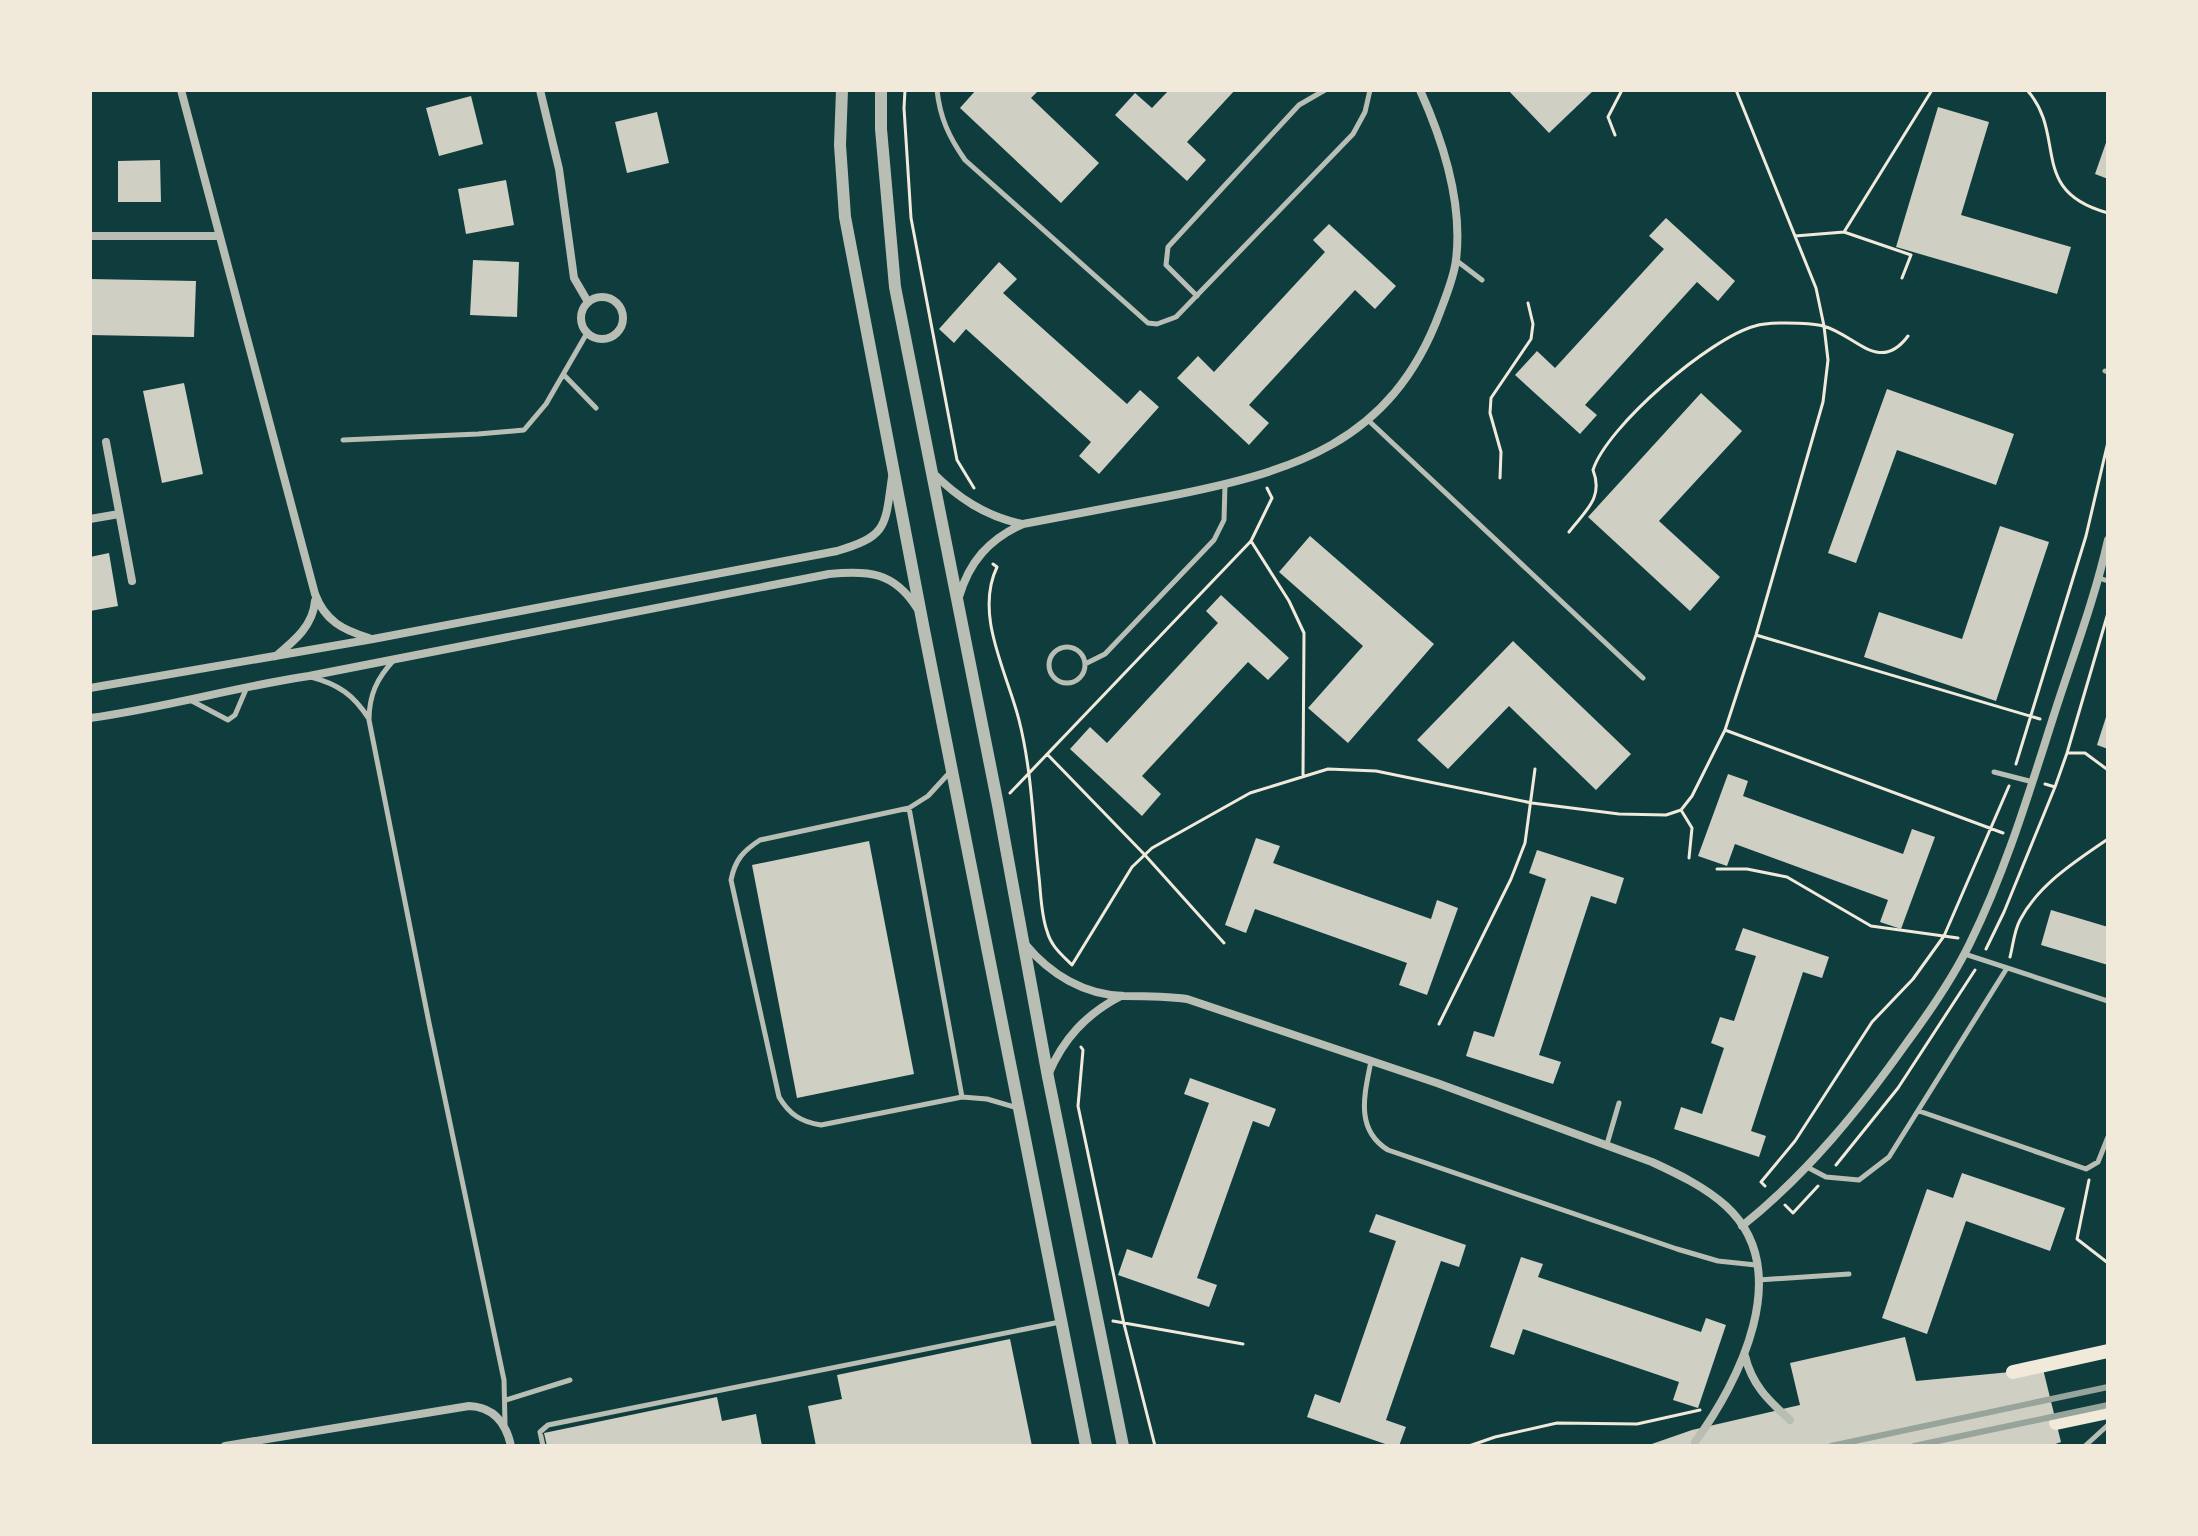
<svg xmlns="http://www.w3.org/2000/svg" width="2198" height="1536" viewBox="0 0 2198 1536" font-family="Overpass,sans-serif">
<style>
.building{fill:#cfcfc3}
.lines{fill:none;stroke-linecap:round;stroke-linejoin:round}
.path{stroke:#f1e9da;stroke-width:3}
.service{stroke:#b8beb3;stroke-width:5}
.minor{stroke:#b8beb3;stroke-width:8}
.tertiary{stroke:#b8beb3;stroke-width:12}
.secondary{stroke:#f1e9da;stroke-width:14}
.rail{stroke:#97a49c;stroke-width:6}
</style>
<rect width="100%" height="100%" fill="#0f3d3e"/>
<path class="building" d="M976,90h63l-8,8 68,65 -38,40 -101,-95z
M1169,90h66l-48,52 19,18 -19,21 -72,-66 20,-22 17,15z
M1508,90h86l-45,43z
M471,96l12,48 -44,12 -13,-48z
M1938,107l51,15 -28,93 110,32 -14,47 -161,-47z
M657,112l12,51 -42,10 -12,-51z
M2108,137v42l-13,-5z
M160,160l1,42h-43v-41z
M506,180l8,45 -48,9 -8,-45z
M1666,218l69,63 -17,20 -21,-19 -112,123 12,10 -17,19 -65,-59 22,-24 18,17 109,-119 -15,-13z
M1329,224l67,62 -21,23 -20,-19 -106,115 20,18 -20,22 -72,-67 21,-22 16,16 111,-120 -12,-12z
M473,260l46,2 -2,55 -47,-2z
M999,262l18,17 -14,14 124,111 13,-14 19,17 -60,67 -20,-18 12,-14 -125,-113 -12,14 -15,-14z
M90,279l106,2 -2,56 -104,-2z
M184,383l19,91 -41,9 -19,-92z
M1887,389l127,45 -18,51 -99,-35 -41,113 -28,-10z
M1701,393l41,38 -83,90 61,56 -30,34 -102,-94z
M2000,526l49,16 -53,159 -132,-44 15,-45 83,27z
M1310,536l124,108 -86,99 -40,-35 55,-62 -84,-74z
M109,553l9,53 -28,5v-54z
M1221,595l68,63 -21,22 -20,-18 -106,114 19,18 -19,22 -72,-67 20,-22 17,16 111,-120 -12,-12z
M1513,641l118,113 -35,36 -87,-84 -61,63 -31,-29z
M2107,714h1v35l-11,-4z
M1728,774l20,7 -5,15 160,58 9,-25 23,8 -34,92 -21,-7 8,-22 -153,-56 -8,22 -29,-10z
M1256,838l24,8 -7,17 158,56 6,-19 21,8 -31,87 -28,-10 8,-22 -152,-54 -9,24 -21,-8z
M869,841l45,233 -117,24 -45,-233z
M1537,850l87,28 -8,26 -25,-8 -52,159 22,7 -8,22 -87,-28 8,-25 20,6 52,-158 -17,-6z
M2051,910l57,17v38l-67,-20z
M1743,928l86,29 -7,21 -19,-6 -52,159 15,5 -7,21 -85,-28 7,-22 21,7 22,-66 -13,-5 9,-26 14,4 22,-65 -21,-6z
M1190,1078l86,31 -7,18 -16,-6 -56,157 20,7 -8,22 -91,-32 9,-26 25,9 57,-155 -25,-9z
M1962,1173l103,35 -15,43 -84,-30 -39,113 -45,-16 45,-129 26,9z
M1376,1214l90,31 -7,22 -18,-6 -55,159 20,7 -7,19h-8l-84,-29 8,-23 25,9 56,-162 -27,-9z
M1521,1257l22,7 -5,13 163,55 5,-14 20,7 -28,83 -25,-8 6,-18 -156,-53 -9,26 -24,-8z
M1905,1337l11,44 127,-12 18,73 -11,4h-404l46,-16 108,-25 -10,-42z
M1010,1339l22,107h-216l-8,-40 34,-7 -5,-24z
M717,1397l5,24 34,-7 6,32h-215l-3,-13z"/>
<g class="lines">
<path class="path" d="M905,90l-1,18 7,110 46,242 17,28
M2027,90c41,46 0,101 81,123
M1615,135l-7,-18 14,-27
M1844,232l67,23 -9,23
M1795,236l49,-4 88,-142
M1500,478l1,-26 -11,-39 1,-15 40,-59 2,-15 -5,-21
M1267,488l5,10 -21,43 38,60 15,32 -1,143
M1569,532c16,-21 35,-34 24,-62 14,-44 117,-132 162,-144 9,-3 22,-3 31,-3 11,0 26,0 37,3 32,8 56,49 85,10
M993,564l4,3c-23,48 10,105 22,153 13,51 14,105 20,157 2,18 2,37 8,54 4,15 14,23 25,34
M1756,635l284,84
M1725,730l278,103
M2067,753l41,-140
M1047,754l97,100 80,89
M2016,764l70,-228 22,-94
M2045,784l10,3 12,-34h18l23,17
M1010,793l241,-252
M1681,810l11,18 -3,30
M1717,869h30l40,8 84,49 87,12
M1986,949l18,-37 51,-125
M2010,957c3,-11 4,-26 10,-37 18,-35 57,-60 88,-81
M1072,965l60,-98 20,-19 98,-55 78,-24 48,2 156,32 87,11 47,1 15,-5 11,-14 33,-66 31,-95 67,-233 5,-42 -4,-34 -8,-38 -80,-198
M1439,1024l72,-145 14,-36 10,-74
M1081,1047l2,3 -5,56 46,218 31,122
M1836,1165l62,-77 77,-118
M2089,1180l-12,59 31,24
M1765,1186l-4,-4 34,-41 77,-119 41,-43 31,-43 65,-150
M1785,1205l8,8 25,-27
M1113,1321l130,23
M1469,1446l26,-9 62,-14 80,1 63,-14"/>
<path class="service" d="M937,90c3,28 12,47 28,70l183,163 9,1 19,-7 177,-183 12,-22 5,-22
M1457,261l25,19
M1197,296l-31,-31 2,-18 131,-142 26,-15
M2105,371l3,1
M564,375l32,33
M1369,421l274,257
M343,440l135,-6 46,-4 22,-26 41,-71
M2099,578l9,3
M1049 665a18 18 0 1 1 36 0a18 18 0 1 1-36 0Z
M394,660c-17,18 -25,35 -25,60l60,303 75,357 1,44
M1085,664l20,-10 109,-114 10,-20 1,-35
M311,677c27,7 43,18 58,42
M190,700l38,20 7,-5 12,-28
M951,771l-23,25 -19,12 -149,32c-17,11 -25,20 -29,40l48,217c10,17 22,25 42,28l141,-28 25,2 31,9
M1994,772l39,10
M909,808l53,289
M1965,954l143,47
M1371,1061c-6,32 -17,68 17,89l289,99 41,12 38,4
M1919,1111l167,58 12,-7 10,-25
M1607,1144l12,-41
M1807,1167l19,10 33,3 30,-23 118,-189
M1758,1280l91,-6
M506,1400l64,-20
M543,1446l-3,-14 8,-7 512,-103
M2085,1446l23,-21"/>
<path class="minor" d="M181,90l134,504c10,27 28,36 54,44
M540,90l19,79 15,109 14,24
M90,236h128
M581 318a21 21 0 1 1 42 0a21 21 0 1 1-42 0Z
M106,442l26,139
M932,472c26,26 53,44 90,52
M90,519l29,-5
M959,597c10,-35 30,-58 64,-73 47,-9 95,-18 142,-27 127,-25 226,-53 275,-185 6,-16 14,-35 16,-52 7,-57 -13,-119 -36,-170
M276,656c18,-15 37,-30 39,-55
M90,688l283,-49 464,-88c51,-15 48,-25 55,-74
M90,718c74,-10 145,-31 219,-42l520,-102c40,-4 65,-2 88,34
M1026,945c24,29 58,50 98,51 21,0 41,0 63,3l250,84 215,79c26,12 53,25 74,44 70,64 13,176 -31,236
M1048,1075c15,-36 38,-61 73,-79
M1742,1226c65,-52 118,-117 166,-185 23,-31 45,-63 62,-98 35,-71 58,-147 82,-222 19,-60 42,-119 56,-181
M1745,1356c7,29 23,44 45,64
M225,1446l244,-40c25,1 37,17 42,40"/>
<path class="tertiary" d="M842,90l-2,55 5,72 79,413 162,816
M881,90v39l14,158 103,518 50,272 75,369"/>
<path class="secondary" d="M2013,1372l95,-21
M2056,1423l52,-11"/>
<path class="rail" d="M1831,1446l277,-59
M1914,1446l194,-41"/>
</g>
<rect width="2198" height="1536" fill="none" stroke="#f1e9da" stroke-width="184"/>
</svg>
